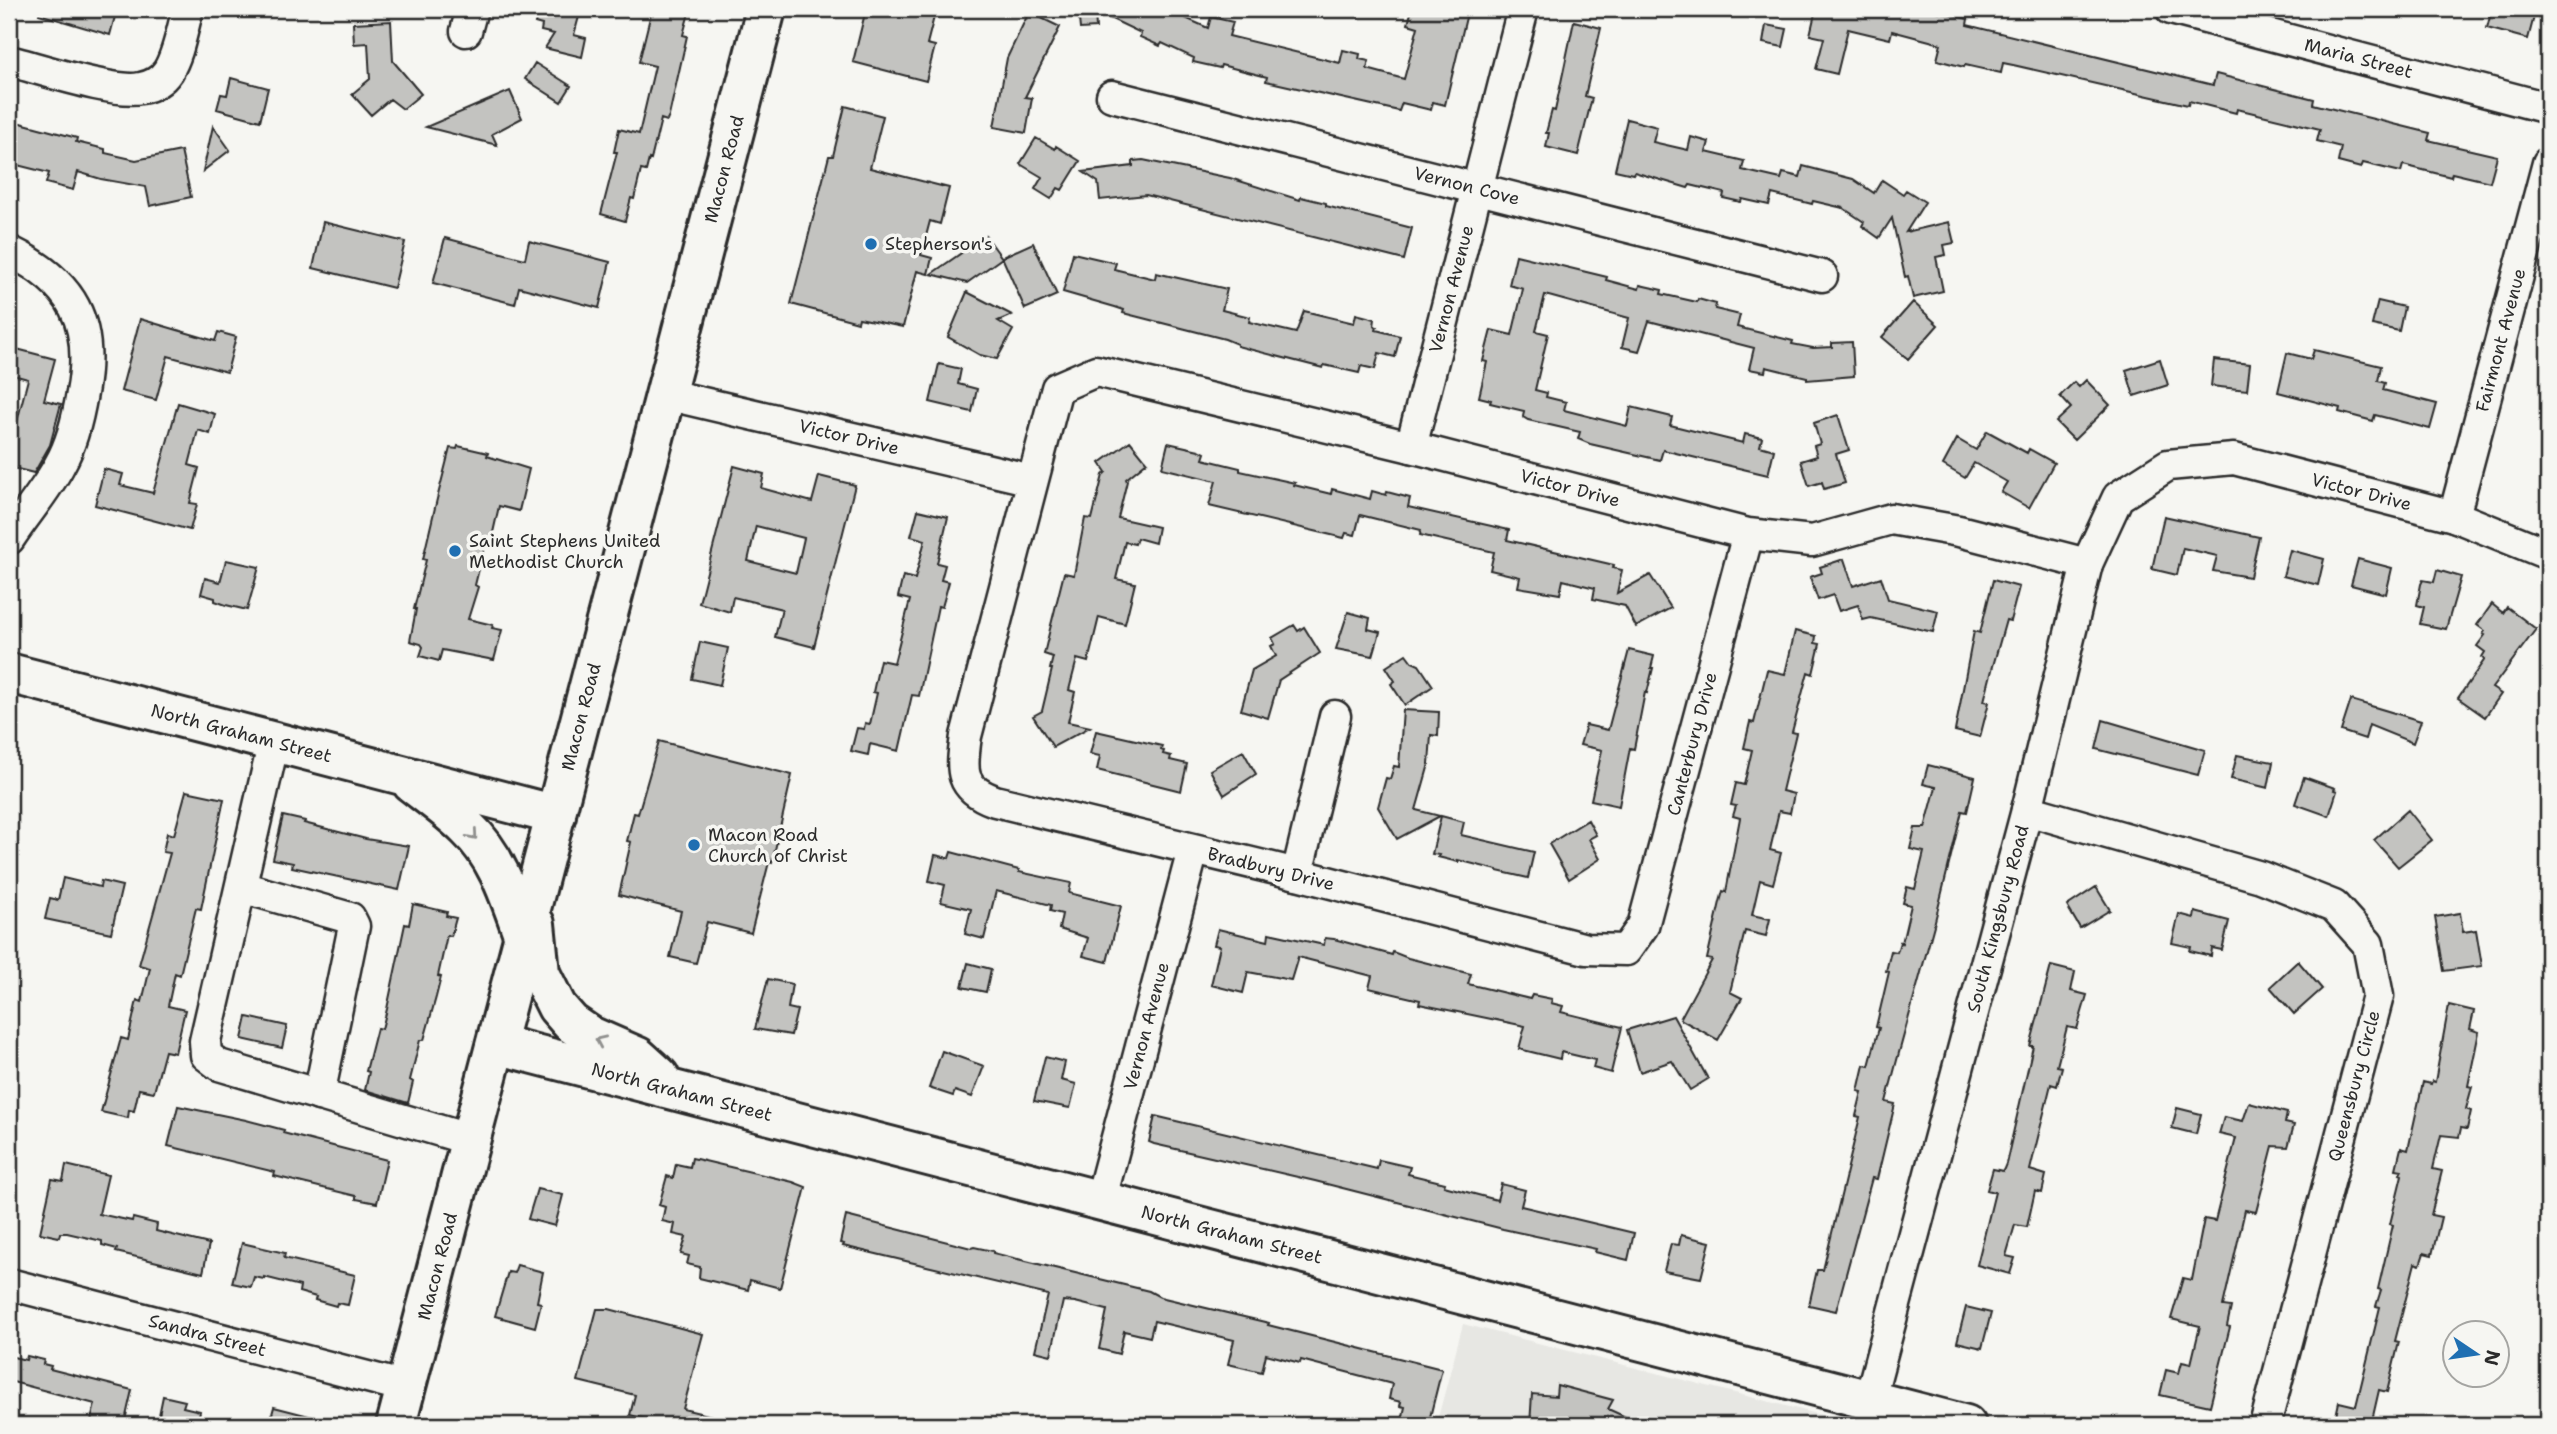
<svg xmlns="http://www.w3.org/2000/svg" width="2557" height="1434" viewBox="0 0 2557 1434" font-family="'Shantell Sans',sans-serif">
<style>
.built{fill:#e7e7e3}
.building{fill:#c3c3c0;stroke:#2b2b2b;stroke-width:2;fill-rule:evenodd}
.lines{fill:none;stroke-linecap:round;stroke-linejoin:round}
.minor-casing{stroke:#2b2b2b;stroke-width:35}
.major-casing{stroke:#2b2b2b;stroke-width:44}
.minor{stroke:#f6f6f2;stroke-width:30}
.major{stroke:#f6f6f2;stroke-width:38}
.oneway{stroke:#90908e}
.poi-dot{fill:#1f6fb2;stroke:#f6f6f2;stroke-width:2.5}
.labels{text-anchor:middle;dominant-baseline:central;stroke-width:7;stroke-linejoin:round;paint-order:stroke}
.street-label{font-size:18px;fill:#2b2b2b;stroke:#f6f6f2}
.poi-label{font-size:18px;fill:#2b2b2b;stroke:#f6f6f2;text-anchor:start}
</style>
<rect width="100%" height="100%" fill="#f6f6f2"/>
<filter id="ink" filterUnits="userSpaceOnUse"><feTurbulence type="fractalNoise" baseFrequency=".0143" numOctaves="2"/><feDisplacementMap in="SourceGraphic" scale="14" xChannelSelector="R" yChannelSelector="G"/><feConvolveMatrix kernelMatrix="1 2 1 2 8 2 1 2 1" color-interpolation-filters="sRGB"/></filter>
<g filter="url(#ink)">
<path class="built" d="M1463,1324l398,101h-425z"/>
<path class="building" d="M40,9h77l-7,26 -71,-21z
M539,9h42l-7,26 12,3 -4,19 -37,-9 9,-14 -13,-3 1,-6 -7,-2z
M652,9h38l-7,26 4,1 -18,80 -2,5 -6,-2 -10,41 -2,-1 -3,12 -5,-1 -7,29 -3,-1 -6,23 -24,-7 16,-62h-3l5,-23 20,5 16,-68 -16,-4z
M866,9h70l-9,35 8,2 -9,35 -73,-19z
M1078,9h90l8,3 5,-1 2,6 25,11 3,-11 22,5 -4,14 111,27 3,-13 17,4 -1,5 10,2 -2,8 37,10 14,-52 -10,-3 4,-15h56l-23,96 -12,-3 -2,8 -29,-7 -3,8 -133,-30 1,-4 -46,-12 -1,3 -27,-6 1,-4 -32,-15 -2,3 -20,-9 1,-4 -46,-22 1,17 -16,1z
M1816,9h108l22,4 22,6 -1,6 246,60 3,-11 35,9 63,16 -1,5 117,29 -2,7 69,16 -7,26 -38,-9 -1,4 -48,-12 -2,7 -38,-9 -2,5 -23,-6 3,-15 -24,-6 3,-12 -83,-20 -1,4 -47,-12 -1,4 -175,-40 -10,-2 -2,10 -36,-8 -1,2 -27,-7 4,-16 -49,-13 -2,8 -42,-10 -11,45 -21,-5 8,-31 -14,-3z
M2492,9h44l-8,30 -41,-11z
M1029,12l31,15 -35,70 7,1 -6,35 -32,-6 13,-69z
M391,21l2,40 28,33 -18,15 -13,-10 -19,16 -19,-21 18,-15 -2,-36 -14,1 -1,-21z
M1574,21l27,7 -16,68 7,2 -14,57 -32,-8 3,-14h-3l6,-23 3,1z
M1766,25l21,4 -4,18 -20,-4z
M535,63l36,23 -10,16 -36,-23z
M231,78l37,10 -8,33 -43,-12 4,-15 6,1z
M510,91l12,27 -30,16 5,11 -71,-18z
M845,106l38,10 -13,52 79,20 -9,36 -10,-3 -9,34 11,3 -4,16 -11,-3 -14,56 -44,-9 -1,4 -67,-18 38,-148h4z
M1627,119l30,8 -4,15 35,8 3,-13 18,5 -3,10 38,9 -2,9 39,9 2,-6 17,4 3,-11 50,13 21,14 8,-13 21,14 3,-4 19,12 -19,30 43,-10 5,21 -10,2 2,10 -10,2 7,34 -30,7 -5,-22 -3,1 -13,-59 -13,20 -17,-12 2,-4 -21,-14 -30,-7 -1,3 -40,-10 -3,11 -27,-6 -1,3 -18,-4 1,-5 -34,-8 -2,3 -54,-16 -1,2 -18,-4z
M9,120l68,18 -1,4 29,7v4l31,7 45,-9 10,46 -41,9 -4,-19 -45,-8 -23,-7 -5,18 -27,-7 3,-10 -40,-10z
M213,126l17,24 -27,21z
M1036,138l19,11 1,-3 24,15 -18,29 -4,-2 -7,11 -16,-10 7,-12 -22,-13z
M1143,160l87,18 70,22 1,-3 25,6v3l86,22 -8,32 -258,-65 -46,5 -2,-18 -15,-10 50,-6v-5z
M323,222l82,20 -11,46 -81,-20z
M986,236l16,22 -35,25 -36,-9z
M445,238l80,21 4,-18 81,21 -11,46 -80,-21 -4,17 -82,-21z
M1033,243l24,52 -32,14 -23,-52z
M1073,253l43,10 -2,6 41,10 1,-6 71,16 -5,21 28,7 -1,5 47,11 8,-22 50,12 2,-9 19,5 -1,7 3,1 -1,3 24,6 -5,21 -16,-4 -4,16 -14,-3 -2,7 -35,-8 -1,3 -86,-22v-2l-12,-5 -102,-26 1,-3 -9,-3 -52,-15z
M1516,255l91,22 -1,3 33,9 1,-4 22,5 -1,4 36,8 1,-3 18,5 -1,5 25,6 -3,12 56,14 -1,3 21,4 19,-1v-4l20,-1 2,34 -47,4v-3l-41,-10 -1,5 -16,-3 5,-21 -105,-27 -10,30 -17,-4 7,-29 -84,-23 -9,36 12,3 -13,56 12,3 -1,4 20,5 -2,8 63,16 4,-19 41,10 -2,8 73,18 2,-9 17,4 -2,8 14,4 -6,25 -105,-25 -3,10 -70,-16 -12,-5 2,-7 -52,-12 -5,-3 1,-6 -34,-8 1,-3 -12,-3 8,-35 -4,-1 8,-31 21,5 11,-46 -14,-4z
M967,292l45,23 -14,6 15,9 -16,29 -17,-4 -32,-18z
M2378,301l26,6 -5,24 -27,-6z
M1913,302l25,23 -30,34 -26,-22z
M140,319l75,22 3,-9 18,5 -9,35 -59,-16 -12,44 -35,-9z
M9,347l46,12 -11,41 17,4 -11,41 -16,28 -25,-6v-14l19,-74 -19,-5z
M2314,350l67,16 -3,15 7,2 -2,7 54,14 -7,25 -55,-14 -2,6 -34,-9 1,-4 -62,-16 9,-39 24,6z
M2160,359l8,26 -34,11 -8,-26z
M2214,360l36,4 -3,26 -36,-4z
M939,364l22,5 -3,15 19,5 -5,23 -42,-10z
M2086,380l24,25 -36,35 -18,-18 15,-14 -11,-12 14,-14 5,5z
M178,403l37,11 -5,20 -12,-4 -9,35 10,3 -9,35 7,1 -7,26 -95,-25 9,-36 19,5 -3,11 33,8z
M1838,415l11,35 -13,4 9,29 -21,6 -2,-7 -13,4 -8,-25 16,-5 -3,-10 6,-2 -6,-21z
M1987,431l40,22 2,-4 25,14 -25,45 -28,-16 6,-10 -33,-19 -9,15 -22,-13 14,-26 19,11z
M1130,441l17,21 -21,17 1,2 -9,37 40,9 -3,16 -18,-5 -2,6 -10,-2 -9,37 19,4 -10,41 -26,-7 -11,45 -11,-3 -8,31 6,2 -7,30 22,5 -37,20 -20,-31 9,-5 10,-42h-2l3,-12 -9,-3 6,-25 14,-56 10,2 11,-57 7,1 11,-44 3,-3 -6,-9z
M1168,443l31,7 6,3 -2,6 37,9v3l55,12 -1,2 37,9 1,-5 38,10 2,-8 14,4 1,-3 23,6 -2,9 101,23 -2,10 107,25 -1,3 9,2 -5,23 33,-18 21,33 -35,19 -11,-21 -32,-7 2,-11 -32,-8 -3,14 -42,-7 2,-10 -30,-7 4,-18 -74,-17 1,-5 -61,-15 -5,20 -9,-2 -2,5 -135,-32 7,-25 -54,-13z
M458,446l30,7 -1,3 42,13 -10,42 -20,-5 -9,40 -5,-1 -10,40 3,2 -10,32 25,6 -1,3 10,2 -8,30 -52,-10 -3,11 -19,-5 3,-9 -2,-3 -11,-3 5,-26 1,-6h-2l12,-49 -3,-1 14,-60 13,-51 7,1z
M734,466l30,8 -3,14 51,14 7,-26 36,9 -41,162 -39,-10 7,-28 -49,-12 -3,15 -31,-9zM756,526l48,12 -8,35 -48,-12z
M918,510l30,7 -11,46 8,2 -4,15 8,2 -7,25 -4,-1 -19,90 -7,-1 -13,56 -29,-7 -2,11 -17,-4 6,-23 7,1 1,-6 5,1 7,-31 -4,-1 7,-32 14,3 16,-63 -12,-3 5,-21 12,3 10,-39 -14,-4z
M2164,516l95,21 -9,40 -37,-6 4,-15 -34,-8 -6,27 -25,-6z
M2290,550l34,9 -6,26 -35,-9z
M1844,559l9,27 28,-9 7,22 50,12 -5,21 -62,-14 -8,2 -5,-15 -19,6 -6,-16 -15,5 -8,-23 12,-4 -2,-6z
M2358,559l34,9 -6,26 -35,-9z
M226,560l33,7 -12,43 -21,-5 -11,-4v-3l-14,-4 4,-16 15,4z
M2437,570l24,7 -15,52 -26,-5 4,-17 -7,-2 4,-21 2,-4 11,2z
M1993,580l26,7 -9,34 -4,-1 -13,46 -9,35 5,1 -9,35 -25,-6 19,-100 6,2z
M2492,604l11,9 4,-6 29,22 -44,59 9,6 -16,23 -27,-19 27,-39 -3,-2 3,-5 -8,-6 8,-11 -2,-1 2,-3 -8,-6z
M1348,612l22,6 -2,11 12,3 -7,24 -37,-7z
M1294,625l4,6 6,-4 16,26 -41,27 -11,38 -27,-8 11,-40 24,-14 -5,-10 4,-2 -3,-6z
M1795,631l21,5 -1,7 5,1 -7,30 -5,-2 -16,60 4,1 -14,58 12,3 -4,19 -11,-2 -9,39 11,3 -8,31 -13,-4 -8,35 18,4 -4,17 -21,-5 -15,61 12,6 -24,42 -38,-21 32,-59 -5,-1 13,-57 3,-11 3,1 14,-74 -7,-2 3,-10 -5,-1 5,-22 8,2 8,-35 -8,-2 6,-26 4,1 13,-53 18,4z
M700,642l28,6 -8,37 -28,-6z
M1629,650l25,6 -3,12h2l-6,25 -2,-1 -11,57 -4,-1 -11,58 -28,-6 11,-50 -22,-5 6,-20 22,5z
M1406,654l6,8 7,3 14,21 -28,19 -14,-21 4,-3 -9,-14z
M2351,700l70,21 -8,22 -44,-18 -4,14 -24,-8z
M1403,710l36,2 -1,24 -7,-1 -2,29 -13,46 24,6 -43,23 -19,-32 8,-29 4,1 4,-13 5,1z
M2103,720l102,30 -7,25 -102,-26z
M1096,731l66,15 -1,4 3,1 -1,3 8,2 -1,4 17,4 -6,27 -84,-21 3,-14 -10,-2z
M659,741l133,34 -20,88 -3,-1 -18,71 -44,-11 -11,41 -26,-6 11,-46 -62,-16 12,-53 -4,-1 7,-28 4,1z
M1243,751l13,23 -32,21 -14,-25z
M2237,755l36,7 -5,26 -37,-9z
M1928,765l47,12 -8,35 -5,-1 -28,114 -37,135 -11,42 9,2 -18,75 -5,-1 -36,133 -27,-6 8,-35h6l37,-153 -4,-1 6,-24 -4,-1 6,-26 5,1 10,-38 -3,-1 13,-55 -3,-1 5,-20 6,1 3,-10 2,1 9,-38 -8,-2 4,-16 8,2 9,-37 -14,-3 5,-21h10l11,-41 -13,-3z
M2304,777l31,11 -1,2 3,1 -8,25 -34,-12z
M186,791l38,8 -23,110 -5,-1 -16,67 -5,-2 -7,33 17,4 -10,43 -10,-2 -11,41 -15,-3 -5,22 -5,-1 -1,8 -27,-6 20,-74 7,2 9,-40 5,2 8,-34 -11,-3 31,-112 -7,-1 4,-19 7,2z
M2408,810l24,30 -34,27 -24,-27z
M283,816l22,5 -1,2 62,16 43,7 -10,44 -107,-23 1,-4 -20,-4z
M1441,816l23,6 -3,13 73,17 -6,26 -31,-7v-1l-39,-10v2l-20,-5 1,-2 -7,-1z
M1588,820l8,15 -7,4 11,20 -31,20 -20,-35z
M951,852l68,18v2l52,11 -2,10 52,13 -14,56 -24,-6 5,-18 -29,-9 3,-15 -12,-3 1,-6 -55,-14 -12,48 -19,-5 6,-25 -30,-7 4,-17 -16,-4 6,-26 14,3z
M63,878l37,9 1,-6 21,5 -11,47 -66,-14 5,-21 8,2z
M2096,887l14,23 -30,18 -13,-22z
M413,904l34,8 -1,4 10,2 -5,18 -4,-1 -9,41 3,1 -5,20 -12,43h-4l-10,40 3,2 -5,21 -43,-13 4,-18 -3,-1 11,-43 5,1 5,-20 18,-85 4,1z
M2195,912l34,9 -7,29 -10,-2 -1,8 -21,-5 1,-4 -19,-4 7,-29 15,4z
M2460,913l3,19 13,-2 6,36 -38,5 -9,-54z
M1218,929l50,12 1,-8 55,12 1,-7 9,1 58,16 1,-3 15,6 63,16 -3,10 62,15 2,-4 20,4 -1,4 12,3 -2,6 61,15 -11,46 -18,-5 2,-8 -34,-8 -1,7 -41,-10 6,-23 -106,-22 1,-4 -51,-12 3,-12 -74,-19 -7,23 -43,-8 -5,21 -32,-8 9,-39 -6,-1z
M2298,961l24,28 -28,25 -24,-27z
M968,963l23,6 -5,23 -24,-5z
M2051,966l24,6 -4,19 16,4 -10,34 -10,-2 -10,39 5,1 -5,19 -6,-2 -21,86 16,5 -4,18 -7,-2 -8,36 -12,-2 -9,31 9,2 -5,16 -33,-9 18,-73 -8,-2 6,-21 10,2 3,-7 27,-118h-3z
M768,979l24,5 -4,24 9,2 -6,25 -36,-6z
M2449,1005l25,6 -4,18 9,3 -11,54 4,1 -6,22 5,2 -4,18 -6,-1 -2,9 -18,-2 -8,34 9,2 -11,44 10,2 -9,38 -8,-2 -4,12 -5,-2 -20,78 4,1 -12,50 -8,-2 -8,35h-37l5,-23 17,4 24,-99 -4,-1 5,-16 -3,-1 15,-64 -3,-1 12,-49 -2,-1 2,-4 -6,-1 5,-21 7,2 15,-68 8,2 1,-3 3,1z
M1673,1016l35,63 -18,11 -18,-29 -32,11 -13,-42z
M247,1017l40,9 -5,22 -40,-9z
M942,1051l42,15 -12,31 -17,-6 -2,5 -24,-8z
M1045,1057l20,5 -4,18 15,4 -6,24 -36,-7z
M2249,1103l38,10 -2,10 9,2 -6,22 -15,-1 -17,66 -11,-2 -22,96 8,1 -4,19 3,1 -20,79 -50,-11 6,-25 13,3 3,-11 9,2 9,-38 -29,-7 12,-41 9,2 12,-61 11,2 21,-83 -17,-4 5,-17 19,4z
M178,1106l68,14 38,10 -1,3 104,27 -10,43 -21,-4v-3l-82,-20 1,-4 -107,-26z
M2177,1108l24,6 -5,20 -24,-6z
M1155,1116l222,53 2,-9 31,7 -2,7 37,9 -1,3 53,14 4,-16 24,6 -4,16 113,27 -6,27 -33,-8 1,-3 -93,-20 -188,-48 -161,-37 -5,-2z
M692,1158l101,24 13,5 -26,101 -30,-8 -2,10 -49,-12 1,-11 -13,-3 2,-8 -8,-2 5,-17 -13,-3 2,-10 -13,-3 3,-14 -6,-2 8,-29 6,2 3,-14 14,3z
M66,1165l42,10 -9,39 33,7 1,-3 24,6 -1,7 53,13 -6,29 -87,-21 1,-3 -15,-4v-4l-35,-8h-7l-1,4 -19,-4 12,-54 11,2z
M537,1189l26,6 -8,31 -27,-7z
M846,1216l125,32 3,-1 19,4v2l156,38 11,6 109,26 -1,2 174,44 -14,56h-27l4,-18 -5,-1 1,-4 -12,-3 3,-15 -91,-24 -1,3 -34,-9 -4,18 -34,-8 6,-24 -80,-19 -4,16 -26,-6 -5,23 -20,-5 8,-39 -32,-8 -12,-1 -12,54 -16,-4 13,-56 -205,-49 1,-2 -4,-1z
M1681,1235l29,7 -9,36 -37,-7 7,-27 8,1z
M242,1243l43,10 -1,5 71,17 -7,30 -11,-2 -1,3 -21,-6 1,-3 -17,-5 1,-6 -36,-9v2l-10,-2 -3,10 -19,-4z
M517,1265l26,7 -6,30 4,1 -6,24 -40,-11 13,-44 6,1z
M1966,1307l25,6 -9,35 -25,-6z
M597,1309h12l94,25 -20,75 42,10 -1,6h-79l1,-6 -16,-4 5,-20 -57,-14z
M9,1356l17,4 1,-4 17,4 -1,4 8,2 -1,3 82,21 -8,35h-34l5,-21 -86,-23z
M1557,1385l56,15 -5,9 35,16h-113l2,-31 24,2z
M163,1396l22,5 -2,6 17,4 -3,14h-40z
M274,1407l47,12v6h-52z"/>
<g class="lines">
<g class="minor-casing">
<g id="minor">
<path id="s1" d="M2171,9l377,99"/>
<path d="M466,31l6,-22"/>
<path d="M9,61c30,7 105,33 132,27 11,-2 21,-8 27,-17 11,-18 14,-42 20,-62"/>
<path id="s2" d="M1112,96l710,180"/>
<path d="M9,251c64,31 86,72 73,142 -4,24 -10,50 -22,71 -14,27 -35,50 -51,75"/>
<path id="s3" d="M665,394l367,86"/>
<path id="s4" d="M1411,447l112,-438"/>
<path id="s5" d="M2454,516l94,-353"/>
<path id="s6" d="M1748,534l-105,392 -17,24 -40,-1 -289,-75 -302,-73c-36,-13 -34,-30 -29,-65l91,-348 39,-17 315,76 337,87 64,7 79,-22 68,12 128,33"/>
<path d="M274,741l-69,300 1,14 13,10 252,75"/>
<path d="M2027,810l234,67 73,29 34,38 10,52 -113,429"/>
<path d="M1297,874l38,-158"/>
<path d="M241,887l109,31 4,8 -35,169"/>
<path id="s7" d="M1100,1202l93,-352"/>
<path id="s8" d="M9,1284l397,103"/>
<path id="s9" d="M1869,1402l158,-592 60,-246 31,-67 50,-32 66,-6 220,57 94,38"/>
</g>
</g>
<g class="major-casing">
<g id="major">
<path id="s10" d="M9,673l547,142"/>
<path d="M412,783c18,14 38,28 55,45 31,29 43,70 57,109"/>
<path d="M535,924l5,49 17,34 14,16 19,13 48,21 21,19"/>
<path id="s11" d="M496,1044l1470,381"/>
<path id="s12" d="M396,1425l370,-1416"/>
</g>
</g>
<use href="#minor" class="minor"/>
<use href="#major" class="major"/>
</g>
<defs><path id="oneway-chevron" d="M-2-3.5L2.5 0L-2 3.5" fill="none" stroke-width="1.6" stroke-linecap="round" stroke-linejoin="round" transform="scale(1.75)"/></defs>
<g class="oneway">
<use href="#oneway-chevron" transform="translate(473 835) rotate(49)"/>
<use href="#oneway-chevron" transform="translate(600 1041) rotate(-156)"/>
</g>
</g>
<g class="poi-dot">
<circle cx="871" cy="244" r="7"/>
<circle cx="455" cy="551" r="7"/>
<circle cx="694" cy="845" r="7"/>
</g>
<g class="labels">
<g class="street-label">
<text stroke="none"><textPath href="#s1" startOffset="194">Maria Street</textPath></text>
<text stroke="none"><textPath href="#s12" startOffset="1298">Macon Road</textPath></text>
<text stroke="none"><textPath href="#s2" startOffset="366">Vernon Cove</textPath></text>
<text stroke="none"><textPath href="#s4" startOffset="163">Vernon Avenue</textPath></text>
<text stroke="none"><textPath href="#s5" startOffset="182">Fairmont Avenue</textPath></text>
<text stroke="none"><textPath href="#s3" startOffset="189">Victor Drive</textPath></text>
<text stroke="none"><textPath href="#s6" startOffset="2056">Victor Drive</textPath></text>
<text stroke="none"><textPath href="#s9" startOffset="1197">Victor Drive</textPath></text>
<text stroke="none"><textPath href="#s12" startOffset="732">Macon Road</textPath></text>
<text stroke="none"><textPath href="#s10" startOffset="240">North Graham Street</textPath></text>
<text transform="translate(1692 744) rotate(-75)">Canterbury Drive</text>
<text transform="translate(1271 869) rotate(14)">Bradbury Drive</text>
<text stroke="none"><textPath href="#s9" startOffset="500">South Kingsbury Road</textPath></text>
<text stroke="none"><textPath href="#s7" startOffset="182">Vernon Avenue</textPath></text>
<text transform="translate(2354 1086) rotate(-75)">Queensbury Circle</text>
<text stroke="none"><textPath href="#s11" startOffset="192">North Graham Street</textPath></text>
<text stroke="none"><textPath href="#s11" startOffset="760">North Graham Street</textPath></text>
<text stroke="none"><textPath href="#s12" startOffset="164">Macon Road</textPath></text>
<text stroke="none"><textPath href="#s8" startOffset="205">Sandra Street</textPath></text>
</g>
<g class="poi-label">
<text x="885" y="244">Stepherson's</text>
<text x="469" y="541">Saint Stephens United<tspan x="469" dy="21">Methodist Church</tspan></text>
<text x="708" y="835">Macon Road<tspan x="708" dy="21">Church of Christ</tspan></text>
</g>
</g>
<rect width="2557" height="1434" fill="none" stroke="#f6f6f2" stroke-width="35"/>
<rect x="18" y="18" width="2522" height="1399" fill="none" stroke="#2b2b2b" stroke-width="2.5" filter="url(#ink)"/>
<g transform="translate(2476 1354) rotate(103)"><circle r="33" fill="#f6f6f2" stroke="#a5a5a2" stroke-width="2"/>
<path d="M0-5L12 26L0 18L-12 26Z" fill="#1f6fb2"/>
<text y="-10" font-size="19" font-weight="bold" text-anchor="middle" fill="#2b2b2b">N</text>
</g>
</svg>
